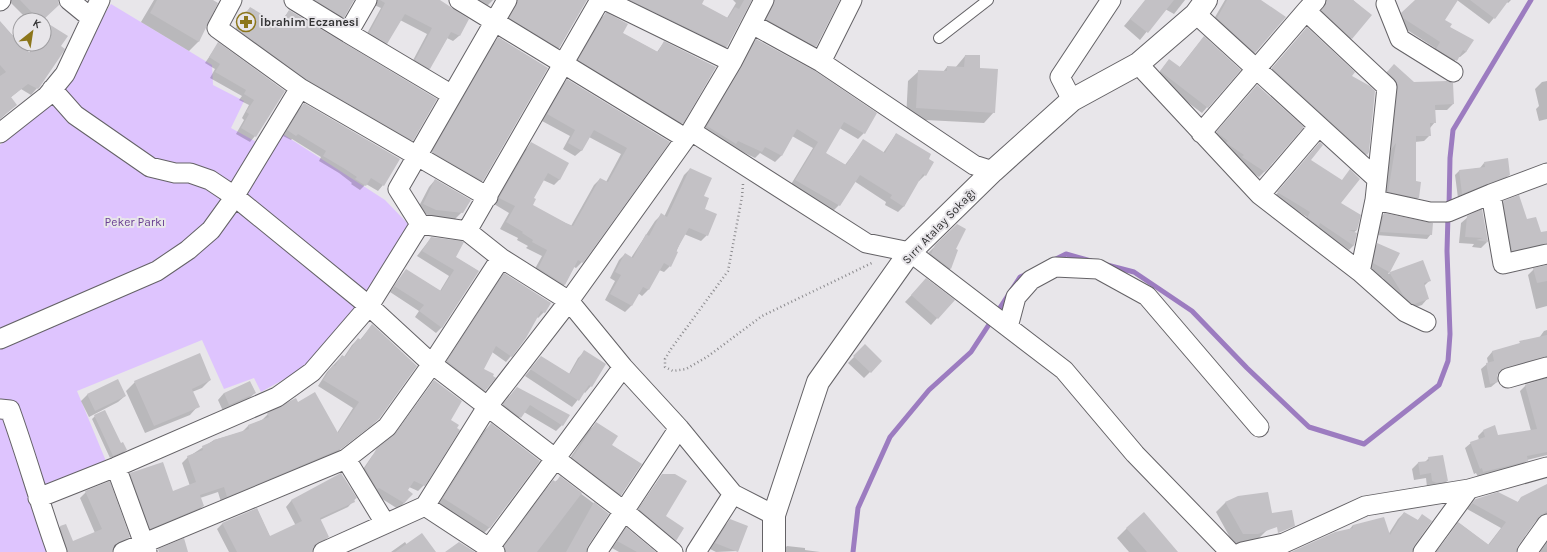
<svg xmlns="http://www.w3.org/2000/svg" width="1547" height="552" viewBox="0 0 1547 552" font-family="Karla,sans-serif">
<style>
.green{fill:#dec4fe}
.shadow{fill:#0003}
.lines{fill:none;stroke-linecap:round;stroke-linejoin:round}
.stream{stroke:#9c7cc0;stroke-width:5}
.building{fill:#c3c1c5}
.lane-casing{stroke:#646266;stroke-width:12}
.street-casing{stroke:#646266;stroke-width:21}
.secondary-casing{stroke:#646266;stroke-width:24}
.path{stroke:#8b8a8d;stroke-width:2.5;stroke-dasharray:1 3;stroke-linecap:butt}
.lane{stroke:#fff;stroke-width:10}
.street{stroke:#fff;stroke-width:19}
.secondary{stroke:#fff;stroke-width:22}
.labels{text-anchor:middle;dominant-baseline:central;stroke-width:4;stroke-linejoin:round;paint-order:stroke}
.poi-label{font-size:12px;font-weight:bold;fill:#323233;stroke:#e8e6ea;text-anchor:start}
.park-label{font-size:12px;fill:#693f92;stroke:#e8e6ea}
.street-label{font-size:12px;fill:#323233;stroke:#e8e6ea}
</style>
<rect width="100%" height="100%" fill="#e8e6ea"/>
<path class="green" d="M111,4l101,61 1,20 31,16 -13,27 31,17 10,-18 113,73 27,28 -40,64 -66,75 -45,25 -7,-14 -30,11 -22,-49 -125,51 31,75 -68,26 14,60h-54v-407l42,-36z"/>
<path class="shadow" d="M8,0h50l-16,20h-14z
M154,0h57l-12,41 -10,10 -48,-29z
M300,0h54l-16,23z
M369,0h68l31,19 -9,17 -6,5 -6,-3 -18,31 -5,5 -14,-8 17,-32 -27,-14 -13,23 -6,6 -17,-10 17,-31 -9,-4z
M473,0h20l-7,7z
M510,0h76l-27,48 -6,6 -24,-15 3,-6 -25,-14z
M613,0h90l-3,4 27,14 9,-15 -3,-3h18l-25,47 -5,6z
M768,0h38l9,46 -5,6 -49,-27z
M1146,0h39l-11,14 -9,-5 -25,31 -16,-14z
M1225,0h34l-4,52 -6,6 -38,-34z
M1319,0h34l17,15 -24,29 -30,-27 5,-8z
M1416,0h41l-13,20 5,7 23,13 -6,12 -6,5h-2l-8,9 -19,-11 4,-7 -37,-24 -2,-4z
M1457,0h54l-3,3 -1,-1 -18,22z
M250,8l28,17 11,-14 123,129 -6,6 -174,-111 12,-21z
M606,14l16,19 35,19 7,-10 18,81 -6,6 -103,-63 27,-47z
M0,22l29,31 6,-9h9v-14l16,17 -22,40 -7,8 -10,-6 -11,9 6,7 -16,14z
M1302,34l49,43 17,75 -7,8 -94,-86z
M1204,37l35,33 -37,43 -47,-35 14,-18 10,8z
M499,38l48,30 -65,113 -6,6 -49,-29 66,-114z
M756,40l108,93 -6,6 -22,-13 -11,27 20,12 18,-24 20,12 13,-19 31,26 -2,15 -6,6 -1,-1 -14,26 -6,6 -13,-7 1,-3 -32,-21 -15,24 -6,6 -43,-25 23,-38 -21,-12 -11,20 -6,6 -15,-9 -5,5 -53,-26 48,-86z
M218,44l66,47 -29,45 -5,6 -14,-8 8,-14 -2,-2 7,-13 -10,-5 3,-4 -32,-18 5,-9 -10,-6z
M965,56l13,13 16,43 -10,11 -78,-4 2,-38 11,-10 24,1 4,-5 8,1z
M1388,71l65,33 -6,6h-13l1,12 -5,6v7l-6,6 -9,1v40l5,1 -2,15 -6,6 -29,-7 8,-49 -5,5 -4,-75z
M567,80l101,62 -86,120 -6,6 -2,-1 -10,18 -6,6 -26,-17 10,-18 -16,-8 2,-2 -11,-6 1,-2 -18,-9 9,-16 -15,-9 31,-54 6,-6 29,35 -6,6 -11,-5 -10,18 -1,8 39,20 23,-41 6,-6 6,3 15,-28 -32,-17 -7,13 -7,6 -12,-7 7,-13 -28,-15 19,-35z
M1547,81v38l-8,2 -3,-12 3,-3 -4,-17 7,-7z
M1252,92l13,79 -6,6 -22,-14 -25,-25z
M304,104l79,81 -5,6 -12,-7 -6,6 -9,-6 1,-1 -13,-10 -20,-12 2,-4 -29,-18 -1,1 -8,-4 16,-27z
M1316,148l-7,13 48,69 -4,3 3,1 -3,12 -4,4 -33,-23 -12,-5 3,-5 -33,-20z
M1484,163l25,12 -4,4 -47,19 -3,-23 4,-4 21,-3z
M690,169l13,27 4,39 -6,6 -17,-7 -14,32 -6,6 -5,-2 -11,20 -6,6 -4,-3 -7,13 -6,6 -20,-12 10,-19 -5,-3 9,-18 6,-6 6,4 24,-37 6,-6 3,2 20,-42z
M435,180l27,32 -7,7 -25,-3 -13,-6 12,-23z
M1504,202l23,19 17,22 -6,6 -32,7 -8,-48z
M1384,214l47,20 -4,5 -51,-4 4,-17z
M1468,217l19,25 -6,6 -9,-1 2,-3 -15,-1 2,-20z
M957,225l-3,24 3,1 -7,19 -6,6 -19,-14 3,-8z
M431,238l24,19 23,14 -36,56 -6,6 -21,-16 4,-6 -29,-19 16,-22 34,21 9,-15 -32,-20z
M1378,244l21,10 -11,20 34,-13 7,20 -5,5 4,12 -6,7 -15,5 -11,-8 -13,-24 -16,-8 4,-20z
M1547,266v40l-11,3 -8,-34 6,-6z
M504,274l46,29 -6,9 -6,6 -1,-1 -26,39 -5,6 -14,-10 -9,17 2,21 -6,6 -37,-28 57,-88z
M920,286l33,14 -22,25 -26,-23z
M372,325l6,94 -6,6 -39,30 -112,47 -3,-10 -18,6 3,8 -6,6 -53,22 -20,-54 6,-6 43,18 17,-6 -8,-23 6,-6 26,-17 28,-8 6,-6 14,-6 6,-6 29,-11 40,30 16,-25 -35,-22 9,-14 15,-16 2,1 8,-12 6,-6 2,1z
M1547,330v33l-9,-2 -40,12 -2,2 1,7 -6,5 -6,1 -4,-19 7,-6 -1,-5 5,-6 47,-14 5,-7z
M865,346l16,15 -17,17 -16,-15z
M584,352l7,34 -6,7 -1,-1 -12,15 -47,-31 16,-19 28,17 9,-16z
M1547,378v77l-20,5 -6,6 -43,11 -2,-4 -2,1 -9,-26 6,-5 8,-3 -1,-4 5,-5 15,5 33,-5 -11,-40 6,-6z
M210,380l-8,8 -10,4 6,14 -8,9 -45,18 -19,-42 9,-9z
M117,381l8,15 -7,6 -29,15 -8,-16 6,-6z
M434,381l16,40 -26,64 -6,6 -9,-4 -2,3 4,4 -5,7 -8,8 -25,-16 -14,-18 13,-19 20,-18z
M517,388l45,37 -6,6 -32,-19 -10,12 -17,-13z
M224,393h31l-7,6 -25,12 -5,-11z
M95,416l31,34 -3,3 -13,5 -18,-39z
M491,424l-1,103 -7,7 -45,-29 47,-75z
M596,424l15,21 30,19 -20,31 -7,6 -48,-37 23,-34z
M1429,458l18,23 -6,6h-14l-1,-9 -12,2 -2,-11 6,-6 7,-1z
M341,475l15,23 -8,9 -28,13 8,17 -5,5 -10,5 -5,5h-79l-12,-23 5,-5 35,-15 13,28 26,-11 -10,-19 5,-6z
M662,475l2,42 12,23 -6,5 -36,-30z
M560,478l48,36 -21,32 -1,6h-87l48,-64z
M1547,485v35l-6,-2 -7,4 -17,23 -1,7h-80l23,-29 29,22 13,-17 -34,-19 9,-10 41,4 4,-5z
M86,492l43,45 -20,15h-48l-7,-19 6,-6 5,-2 8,18 22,-10 -15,-35z
M1239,497l28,33 -10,10 -10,3h-14l-17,-31 9,-9z
M1404,513l13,8 5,-5 -11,36h-114l52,-22 4,-5 35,10 10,-16z
M730,520l7,31 -21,1 -6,-3 14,-22z
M1127,528l50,24h-48l-12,-14z
M626,529l28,23h-35l-7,-4z
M405,542l2,3 27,7h-43z
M1547,542v10h-7z
M787,546l18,2v2l15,2h-39z"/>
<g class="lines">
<path class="stream" d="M1449,207l1,-49 3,-28 78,-130
M1054,260l12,-6 25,7
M1107,265l27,7 58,39 55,57 62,59 55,17 75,-59 9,-24 2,-27 -3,-83 1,-36
M853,552l5,-44 32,-71 39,-47 42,-38 49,-75 7,-3"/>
</g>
<path class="building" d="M20,0h38l1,5 -16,15h-4z
M157,0h56l5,3 -19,39 -49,-29z
M315,0h39l-10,18z
M380,0h60l29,19 -9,17 -9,-4 -21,37 -15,-9 17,-32 -27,-14 -18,30 -18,-11 16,-30z
M518,0h69l-28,48 -50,-30z
M630,0h74l-2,4 26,14 7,-11 4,2 5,-9h8l-25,47z
M775,0h65l-24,47 -50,-28z
M1145,0h29l-26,33 -18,-14z
M1227,0h34l25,17 -31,36 -38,-35z
M1327,0h26l19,15 -20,24 -31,-29z
M1415,0h43l-13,20 7,4 -2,3 24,13 -8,12 -3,-2 -6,11 -21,-12 4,-7 -37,-24 -2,-5z
M1470,0h39l-14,19z
M250,7l30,18 9,-15 148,89 -24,42 -107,-62 -69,-50z
M606,12l22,12 -5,9 35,19 6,-11 52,26 -33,57 -105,-64z
M0,21l20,23 10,9 6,-9h8v-23l24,15 -7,10 4,3 -1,2 -25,37 -1,1 -10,-5 -17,13 6,8 -17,13v-42l6,-4 -6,-7z
M1307,27l48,45 -3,4 18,10 5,5 -6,61 -2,3 -95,-87z
M1204,36l37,34 -33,38 -48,-37 9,-12 11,8z
M498,37l50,31 -65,113 -51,-29z
M756,39l59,32 62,42 -12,21 -21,-12 -18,31 20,12 17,-26 22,14 11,-20 35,21 -2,5 5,3 -8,14 -3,-2 -19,33 -14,-9 2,-3 -32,-20 -20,31 -45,-26 23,-38 -21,-13 -15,27 -17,-9 -3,5 -24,-11 -2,3 -29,-18z
M218,42l67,49 -29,46 -15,-9 8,-14 -3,-2 8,-12 -10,-6 2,-4 -31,-18 5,-8 -11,-7z
M965,55h15v13l18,1 -3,44 -79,-5 2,-38 29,1v-5l17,1z
M1394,64l20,18 33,-1 6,2 1,21 -19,1 1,18h-6l1,13h-15v45l5,1 -2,16 -31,-6 8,-49 -5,7 7,-62 -3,-9 -8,-7z
M567,79l103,63 -87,121 -5,-3 -13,25 -27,-17 9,-18 -15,-8 1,-2 -11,-7 1,-1 -17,-10 9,-16 -16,-8 32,-56 38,21 -9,17 -12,-7 -14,25 2,1 -3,6 33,18 7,3 27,-48 8,4 19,-34 -33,-18 -12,21 -14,-8 7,-13 -28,-16z
M1257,85l47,42 -39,45 -23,-15 2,-2 -18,-12 2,-2 -12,-9z
M304,103l96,56 -16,27 -13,-8 -5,8 -11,-7 2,-2 -12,-8 -22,-13 3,-5 -28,-17 -2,2 -9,-6z
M1320,142l3,3 -12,15 31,20 8,-11 10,10 -19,24 20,12 -4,15h-8l8,3 -3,13 -34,-23 -1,3 -4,-3 -8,-5 3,-6 -33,-20z
M1508,158l2,17 -48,19 -3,-24 26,-3 -1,-5z
M690,168l22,10 -8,18 5,2 -4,11 12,5 -9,22 -19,-8 -13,23 2,1 -7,15 -7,-4 -15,27 -6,-3 -11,19 -22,-12 11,-19 -6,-3 10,-19 8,5 13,-24 3,2 12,-23 6,4z
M435,179l36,21 -8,13 -27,-3 -13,-6z
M1519,195l8,24 9,-2 5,15 6,-1v12l-35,8 -9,-50z
M1482,209l6,33 -12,-2 7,-2 -18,-1 2,-21z
M1384,213l49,10 -1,12 -52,-3z
M957,224l9,5 -10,20 2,1 -7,19 -20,-15 4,-9z
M431,237l31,4 2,1 -8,15 23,14 -37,57 -23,-17 5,-6 -30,-19 12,-17 35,22 13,-21 -32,-19z
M1377,243l23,10 -10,19 33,-12 8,21 -7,2 5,16 -15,5 -3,-1 -8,-8 -14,-23 -16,-9z
M1547,265v16l-10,2 -4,-15z
M504,273l47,30 -6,10 -4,-2 -15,27 -14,19 -16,-11 -12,23 10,5 -1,2 3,2 -11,13 -38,-30z
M926,278l29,22 -17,19 -27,-24z
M372,324l45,42 -38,53 -39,30 -113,48 -3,-10 -24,8 4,11 -54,23 -20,-56 33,-11 10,29 23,-9 -9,-26 16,-6 -1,-4 12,-5v-1l35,-11 -1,-4 21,-8 -2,-4 25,-13 4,-2 2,4 17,-10 23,41 21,-31 -36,-22 10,-15 2,1 7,-11 3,2 13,-19 3,2z
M1547,335v21l-42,12 -8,7 1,7 -8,2 -4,-21 8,-2 -2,-10 28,-8 -1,-2z
M865,344l17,17 -11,12 -18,-17z
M584,350l22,14 -14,23 -3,-2 -10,16 -49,-32 11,-13 29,18z
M200,353l11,27 -19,9 8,18 -46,19 -20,-45z
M1547,378v74l-20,4 1,5 -45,11 -1,-4 -2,1 -10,-27 15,-5 -2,-7 12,-5 3,10 39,-6 -12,-44z
M118,379l8,17 -31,15 -8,-17z
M434,380l28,21 -11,19 8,5 -2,3 3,2 -35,56 -11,-5 -6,9 5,4 -9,9 -25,-15 -2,1 -12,-21 12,-20 19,-15z
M250,381l6,12 -27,12 -5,-12z
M517,387l53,28 -7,11 -33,-21 -9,13 -18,-14z
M105,410l16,33 2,-1 4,8 -14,6 -19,-41z
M596,422l22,14 -6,9 30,19 -21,31 -49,-37z
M491,423l49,38 -50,67 -47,-30z
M1443,455l5,26 -11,2 -5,-2 -1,-8 -11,2 -2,-13 11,-1 -1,-4z
M341,473l16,25 -3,1 1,3 -35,16 9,19 -15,8 -2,7h-75l-15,-29 35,-15 13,28 32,-15 -11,-21z
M662,474h13l12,7 -21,35 18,12 -8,13 -37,-32z
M560,476l22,17 -45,59h-31l-2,-6 49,-66 3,2z
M110,481l20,56 -15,8 -3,7h-44l-8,-26 6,-2 7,17 29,-12 -17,-38z
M1547,484v27l-9,7 -20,28 -2,6h-79l21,-30 31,23 17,-23 -34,-19 4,-4 22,-7 20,10 3,-5z
M1268,492l4,21 20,-3 3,16 -17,7 -1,-6 -19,7h-15l-18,-32 13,-6z
M594,502l15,12 -21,32 -2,6h-20z
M1144,512l34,40h-31l-21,-24z
M1404,512l14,8 4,-6 10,7 -18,25 -2,6h-121l44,-20 18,-4v-3l31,-8 6,18z
M730,519l18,7 -10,26 -23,-9z
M626,527l30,25h-19l-20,-11z
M422,533l14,19h-41z
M184,538l4,14h-29l-1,-3z
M459,542l16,10h-30z"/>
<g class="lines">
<g class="lane-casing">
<path id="lane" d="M939,38l49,-38"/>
</g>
<g class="street-casing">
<path id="street" d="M69,0l22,18
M232,0l-15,28 83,60
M294,0l54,33
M367,0l-19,33 104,62
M459,0l226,138
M605,0l127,62
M0,1l1,-1
M1386,4l14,35 53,33
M1196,14l181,165
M752,24l69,38 153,103 19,6
M821,62l31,-62
M1138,64l122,131 100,77 15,-72 12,-113 -81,-76 10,-11
M52,89l23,26 75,52 25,6h15l20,7 24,16 135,110 63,58 193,148 48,40
M1072,100l-12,-23 51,-77
M691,131l175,112 44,9 154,118 71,84 95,98
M0,133l47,-37 18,-22 35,-74
M1201,133l105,-122
M1547,173l-56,21 12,70 44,-10
M1260,195l59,-69
M1375,200l55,12h18l43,-18
M467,231l133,-231
M501,258l68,43 54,66 56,61 54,66 41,21
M1360,272l45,40 21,10
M1008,327l8,-30 15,-17 24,-13 43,2 49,27 112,131
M0,339l157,-68 31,-21 23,-20 18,-25 71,-117 188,109
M1508,378l39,-11
M0,409l10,1c17,47 30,95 47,142
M346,459l39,64
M38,498l78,-31
M425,506l70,46
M490,547l133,-180
M123,552l223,-93 41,-32 45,-63 69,-106 -34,-27 -47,-7
M147,552l-31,-85 161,-70 35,-25 57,-66 51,-82 -22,-35 109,-189
M323,552l102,-46 62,-99 82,-106 122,-170 41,-69 32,-62
M597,552l82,-124
M696,552l37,-58
M1242,552l42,-9 81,-37 104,-17 78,-22
M1423,552l46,-63
M1527,552l20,-28"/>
</g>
<g class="secondary-casing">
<path id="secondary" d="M774,552v-37l44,-133 92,-130 83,-81 79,-71 66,-36 58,-50 10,-14"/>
</g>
<path class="path" d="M743,184l-1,13 -14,74 -57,78 -6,10v8l8,4 13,-2 21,-12 55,-41 112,-54"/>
<use href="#lane" class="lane"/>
<use href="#street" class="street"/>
<use href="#secondary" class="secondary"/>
</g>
<defs>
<g id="pharmacy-ring" transform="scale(1)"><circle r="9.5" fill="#e8e6ea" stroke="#8c761b" stroke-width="1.5"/><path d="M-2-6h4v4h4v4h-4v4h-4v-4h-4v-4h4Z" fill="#8c761b"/></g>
</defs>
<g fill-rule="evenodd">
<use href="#pharmacy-ring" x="246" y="22"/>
</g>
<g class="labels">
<g class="poi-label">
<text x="260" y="22">İbrahim Eczanesi</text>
</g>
<g class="park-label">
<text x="135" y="222">Peker Parkı</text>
</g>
<g class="street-label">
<text transform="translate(939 226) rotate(-46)">Sırrı Atalay Sokağı</text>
</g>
</g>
<g transform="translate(32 32) rotate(30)"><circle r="19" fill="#e8e6ea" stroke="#9f9ea1"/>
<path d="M0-3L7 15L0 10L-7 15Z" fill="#8c761b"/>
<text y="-6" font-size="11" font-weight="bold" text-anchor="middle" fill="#323233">K</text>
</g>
</svg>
